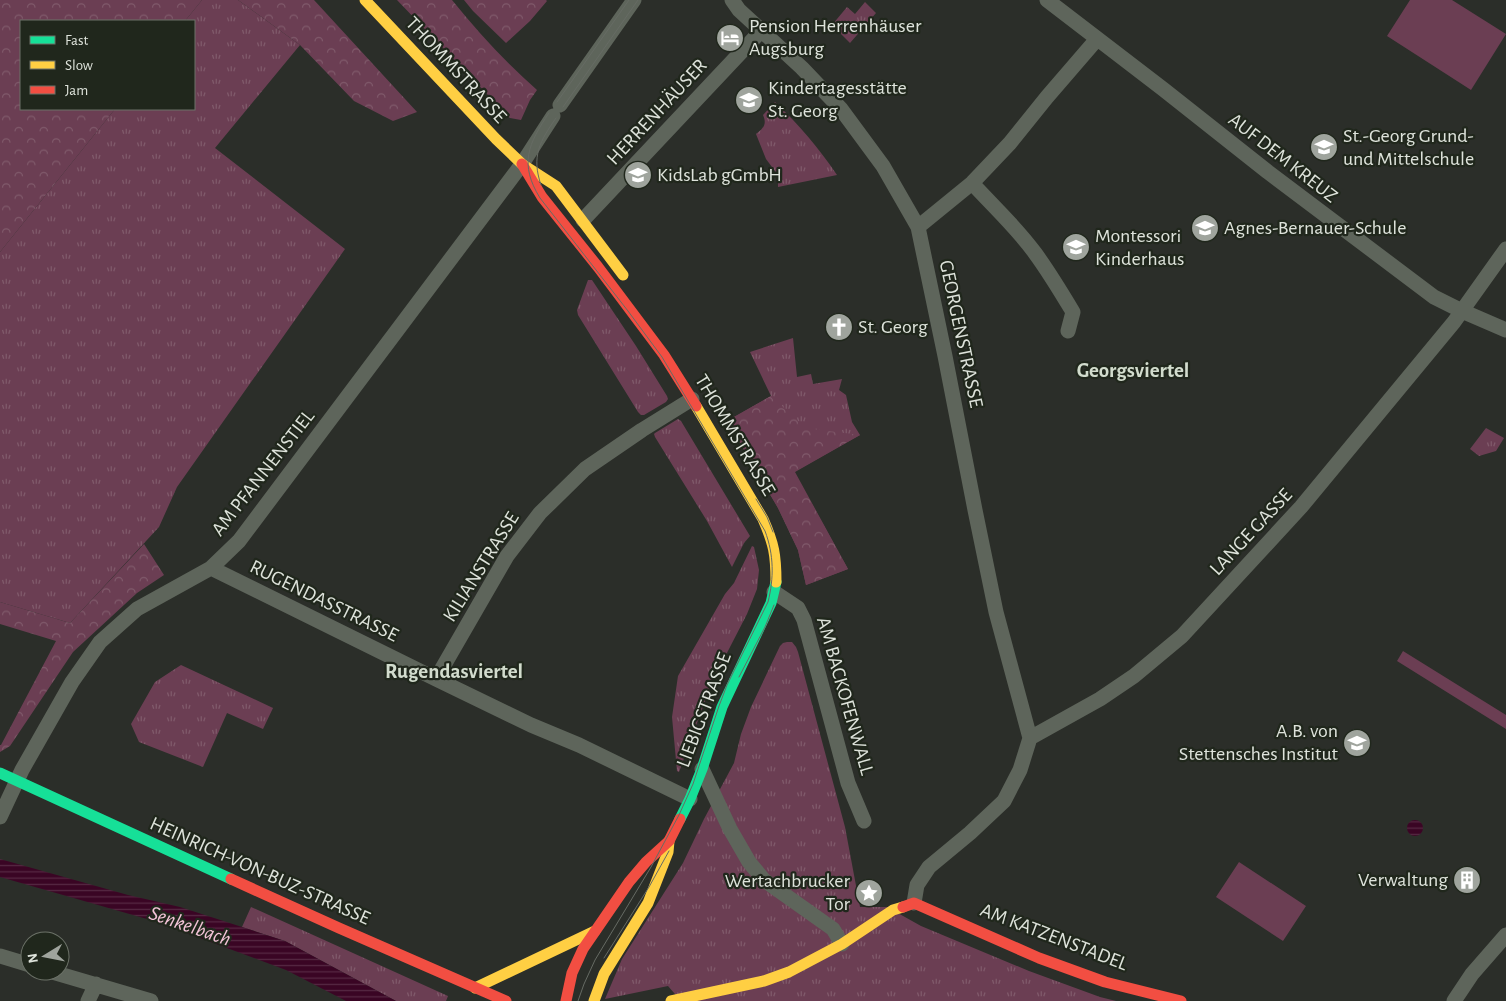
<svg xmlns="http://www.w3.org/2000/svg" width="1506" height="1001" viewBox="0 0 1506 1001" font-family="'Alegreya Sans',sans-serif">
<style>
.grass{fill:url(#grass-tufts)}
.forest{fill:url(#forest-crowns)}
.pitch{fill:#6b3e53}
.water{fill:url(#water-rules)}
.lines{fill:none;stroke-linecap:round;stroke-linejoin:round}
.street{stroke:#5e655b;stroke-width:15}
.fast{stroke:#16e098;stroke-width:11}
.slow{stroke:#ffcf43;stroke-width:11}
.jam{stroke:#f24e42;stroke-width:11}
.tram{stroke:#666b64;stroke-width:1}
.labels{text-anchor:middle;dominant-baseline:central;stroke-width:4.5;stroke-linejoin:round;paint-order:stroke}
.poi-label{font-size:20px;fill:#dee3db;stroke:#20271c;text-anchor:start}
.street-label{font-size:20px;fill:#dee3db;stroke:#20271c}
.neighbourhood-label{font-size:21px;font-weight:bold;fill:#d2dccd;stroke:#20271c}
.water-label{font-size:21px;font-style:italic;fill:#f4c4d8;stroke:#20271c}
</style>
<defs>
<pattern id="grass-tufts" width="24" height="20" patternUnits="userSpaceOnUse" patternTransform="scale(1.25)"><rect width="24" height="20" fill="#6b3e53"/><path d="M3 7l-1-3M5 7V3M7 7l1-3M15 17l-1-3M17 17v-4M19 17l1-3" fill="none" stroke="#805a6b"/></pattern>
<pattern id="forest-crowns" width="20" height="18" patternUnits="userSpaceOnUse" patternTransform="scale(1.25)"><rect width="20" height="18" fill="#6b3e53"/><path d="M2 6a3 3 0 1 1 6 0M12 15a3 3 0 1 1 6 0" fill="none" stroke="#805a6b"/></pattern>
<pattern id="water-rules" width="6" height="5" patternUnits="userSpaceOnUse" patternTransform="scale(1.25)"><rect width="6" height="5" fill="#3a0524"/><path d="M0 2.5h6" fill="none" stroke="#562943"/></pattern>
</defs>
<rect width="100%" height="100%" fill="#2b2e29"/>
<path class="grass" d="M202,0h36l62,45 -85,103 130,101 -168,238 -18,40 -89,96 -70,-21v-350l115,-143h79v-88h-9z
M865,2l11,11 -26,30 -18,-18 15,-18 8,7z
M775,102c25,24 43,45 62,73l-59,12v-12l-12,-16 -10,-25c8,-6 11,-10 7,-19z
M588,280h4l44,66 31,50 1,3 -2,3 -22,13h-3l-3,-3 -60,-97 -1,-5z
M793,338l4,39 14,-3 2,10 29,-5 -3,11 7,5 6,27 8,13 -66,37 54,97 -42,16 -8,-35 -20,-42 -51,-87 44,-25 -21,-44z
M678,419l3,2 69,115 -6,7 -12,24 -25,-46 -52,-84 -1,-3 1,-1z
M1486,428l18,10 -8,13 -17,5 -9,-7z
M752,546l2,1 5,23 -2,19 -10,25 -35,68 -33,90 -2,-1 -5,-54 6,-41 47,-82 9,-11z
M787,642h5l4,5 2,5 47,175 15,80h27l34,19 108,45 71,26 16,4h-435l-13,-15 -63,13 17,-40 61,-96 21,-44 30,-56 7,-29 10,-27 29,-61 3,-3z
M181,665l92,43 -10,21 -36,-16 -24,54 -64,-25 -8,-18 24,-42z
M251,907l197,89 -2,5h-50l-111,-60 -43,-14z"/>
<path class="forest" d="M0,0h202l-17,21h-164v88h94l-115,143z
M238,0h76l103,112 -24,9 -39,-20 -54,-56z
M397,0h55c26,32 54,63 85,90l-7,10 -9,20 -11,-2z
M464,0h82l1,1 -17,20 -24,22 -33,-32z
M771,396l35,32 54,7 -65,37 53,97 -42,16 -8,-35 -20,-42 -51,-87z
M144,544l20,31 -27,18 -64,59 -63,94 -10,6v-7h1l55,-104 -56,-17v-22l70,21z"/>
<path class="pitch" d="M1410,0h42l54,34 -35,56 -84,-54z
M1403,651l103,64v14l-109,-68z
M1239,862l67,44 -23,35 -67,-44z"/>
<path class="water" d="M1407 828a8 8 0 1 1 16 0a8 8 0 1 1-16 0Z
M0,859l128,36 52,12 105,34 111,60h-50l-60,-31 -132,-49 -154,-44z"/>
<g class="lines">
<path class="street" d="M732,0l7,10 63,58 39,41 42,57 35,61 27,129 30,154 21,102 34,126
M1047,0l116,89 105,83 166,125 28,14 44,19
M560,105l74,-105
M972,183c21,23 45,45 63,70 14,19 26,39 38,59l-5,19
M583,220l178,-189
M918,227l54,-44 38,-40 37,-46 50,-58
M211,568l225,111 95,46 48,20 111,54
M774,592l24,16 6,12 44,163 16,38
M436,679l71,-123 33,-43 45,-44 57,-39 50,-31
M1030,738l70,-39 34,-23 48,-40 119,-129 153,-185 52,-73
M702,769l28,60 19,33 15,18 69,49 9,15
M0,817l22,-47 50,-88 28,-40 37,-33 74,-41 28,-27 283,-377 31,-48
M914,903l3,-18 12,-18 41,-34 34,-32 16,-31 10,-32
M0,956l30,9
M49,971l102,30
M88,1001l8,-17
M1454,1001l18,-27 34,-39"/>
<path class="fast" d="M0,773l231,106
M680,819l10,-20 12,-30 20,-62 49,-104 5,-21"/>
<path class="slow" d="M365,0l131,139 26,25 34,22 67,89
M696,406l67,113c11,25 13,36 13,63
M475,988l120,-57
M594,1001l10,-27 44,-71 20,-51 1,-11
M671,1001l93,-20 25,-9 53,-28 51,-34 10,-3"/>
<path class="jam" d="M522,164l20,33 56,70 66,88 32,51
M231,879l108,49 167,73
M903,907l11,-4 125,55 66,24 76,19
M566,1001l6,-28 11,-24 46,-67 17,-20 23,-21 11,-22"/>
<path class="tram" d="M557,102l72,-102
M563,107l75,-107
M549,113c-21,31 -30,51 -9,85l88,113 34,46 103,174c9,24 9,47 3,71l-41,83 -8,21 -26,78 -14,31 -28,52 -56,93 -11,24 -6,17
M541,185c-10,-29 -1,-44 15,-67
M756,499l11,18 6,15
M739,677l26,-50 9,-22
M604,958l45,-71 20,-36"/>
</g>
<defs>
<g id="hotel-disc" transform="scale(1.4375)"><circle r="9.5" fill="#9fa49d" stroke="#20271c"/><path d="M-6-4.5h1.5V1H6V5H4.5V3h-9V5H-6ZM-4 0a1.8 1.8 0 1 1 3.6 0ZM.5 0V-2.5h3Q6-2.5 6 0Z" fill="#fff"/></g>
<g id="school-disc" transform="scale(1.4375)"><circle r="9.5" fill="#9fa49d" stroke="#20271c"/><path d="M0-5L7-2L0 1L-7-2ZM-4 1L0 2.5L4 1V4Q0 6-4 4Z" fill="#fff"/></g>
<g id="church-disc" transform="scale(1.4375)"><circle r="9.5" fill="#9fa49d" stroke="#20271c"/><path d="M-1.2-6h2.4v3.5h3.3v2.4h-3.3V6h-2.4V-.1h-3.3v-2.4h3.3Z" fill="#fff"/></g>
<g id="building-disc" transform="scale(1.4375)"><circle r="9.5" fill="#9fa49d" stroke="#20271c"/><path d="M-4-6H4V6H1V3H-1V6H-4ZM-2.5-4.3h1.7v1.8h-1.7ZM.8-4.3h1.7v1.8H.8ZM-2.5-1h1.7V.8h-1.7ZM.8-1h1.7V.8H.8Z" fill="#fff"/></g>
<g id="sight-disc" transform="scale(1.4375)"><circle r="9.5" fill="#9fa49d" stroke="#20271c"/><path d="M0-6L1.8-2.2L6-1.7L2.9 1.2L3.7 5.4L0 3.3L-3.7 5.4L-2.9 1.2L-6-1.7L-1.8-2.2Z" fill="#fff"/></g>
</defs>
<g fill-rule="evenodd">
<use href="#hotel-disc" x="730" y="38"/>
<use href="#school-disc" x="749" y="100"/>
<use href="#school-disc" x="1324" y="147"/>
<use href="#school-disc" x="638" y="175"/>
<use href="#school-disc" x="1205" y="228"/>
<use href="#school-disc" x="1076" y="247"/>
<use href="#church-disc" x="839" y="327"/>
<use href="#school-disc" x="1357" y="743"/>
<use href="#building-disc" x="1467" y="880"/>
<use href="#sight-disc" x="869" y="893"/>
</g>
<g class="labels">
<g class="poi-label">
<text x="749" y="26">Pension Herrenhäuser<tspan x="749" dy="23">Augsburg</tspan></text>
<text x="768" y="88">Kindertagesstätte<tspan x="768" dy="23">St. Georg</tspan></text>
<text x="1343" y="136">St.-Georg Grund-<tspan x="1343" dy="23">und Mittelschule</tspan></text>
<text x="657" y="175">KidsLab gGmbH</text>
<text x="1224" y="228">Agnes-Bernauer-Schule</text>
<text x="1095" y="236">Montessori<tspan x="1095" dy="23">Kinderhaus</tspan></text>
<text x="858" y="327">St. Georg</text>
<text x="1338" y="731" text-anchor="end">A.B. von<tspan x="1338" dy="23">Stettensches Institut</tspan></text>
<text x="1448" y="880" text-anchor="end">Verwaltung</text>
<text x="850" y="881" text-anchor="end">Wertachbrucker<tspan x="850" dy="23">Tor</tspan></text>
</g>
<g class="street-label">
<text transform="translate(456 70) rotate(47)">THOMMSTRASSE</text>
<text transform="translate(657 112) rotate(-47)">HERRENHÄUSER</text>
<text transform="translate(1283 158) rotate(38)">AUF DEM KREUZ</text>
<text transform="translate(961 334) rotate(78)">GEORGENSTRASSE</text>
<text transform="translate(735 435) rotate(59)">THOMMSTRASSE</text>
<text transform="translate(263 473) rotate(-52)">AM PFANNENSTIEL</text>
<text transform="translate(1251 532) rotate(-47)">LANGE GASSE</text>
<text transform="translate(481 567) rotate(-58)">KILIANSTRASSE</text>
<text transform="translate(324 601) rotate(26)">RUGENDASSTRASSE</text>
<text transform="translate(845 696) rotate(74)">AM BACKOFENWALL</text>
<text transform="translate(704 710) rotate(-69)">LIEBIGSTRASSE</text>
<text transform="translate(260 871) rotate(24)">HEINRICH-VON-BUZ-STRASSE</text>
<text transform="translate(1054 937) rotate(21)">AM KATZENSTADEL</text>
</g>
<g class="neighbourhood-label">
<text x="1133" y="370">Georgsviertel</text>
<text x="454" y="671">Rugendasviertel</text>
</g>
<g class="water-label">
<text transform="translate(190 926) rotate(19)">Senkelbach</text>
</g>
</g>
<rect x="20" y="20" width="175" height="90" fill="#20271c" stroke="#6c7268"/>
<rect x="30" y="36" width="25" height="8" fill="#16e098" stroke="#6c7268"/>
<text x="65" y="45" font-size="15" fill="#dee3db">Fast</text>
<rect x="30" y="61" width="25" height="8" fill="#ffcf43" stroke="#6c7268"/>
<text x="65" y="70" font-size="15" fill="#dee3db">Slow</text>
<rect x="30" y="86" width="25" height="8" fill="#f24e42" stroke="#6c7268"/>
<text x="65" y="95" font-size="15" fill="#dee3db">Jam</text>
<g transform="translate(45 956) rotate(260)"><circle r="24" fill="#20271c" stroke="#6c7268"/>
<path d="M0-4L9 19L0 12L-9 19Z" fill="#9fa49d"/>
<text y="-8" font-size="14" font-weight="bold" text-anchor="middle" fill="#dee3db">N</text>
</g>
</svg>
